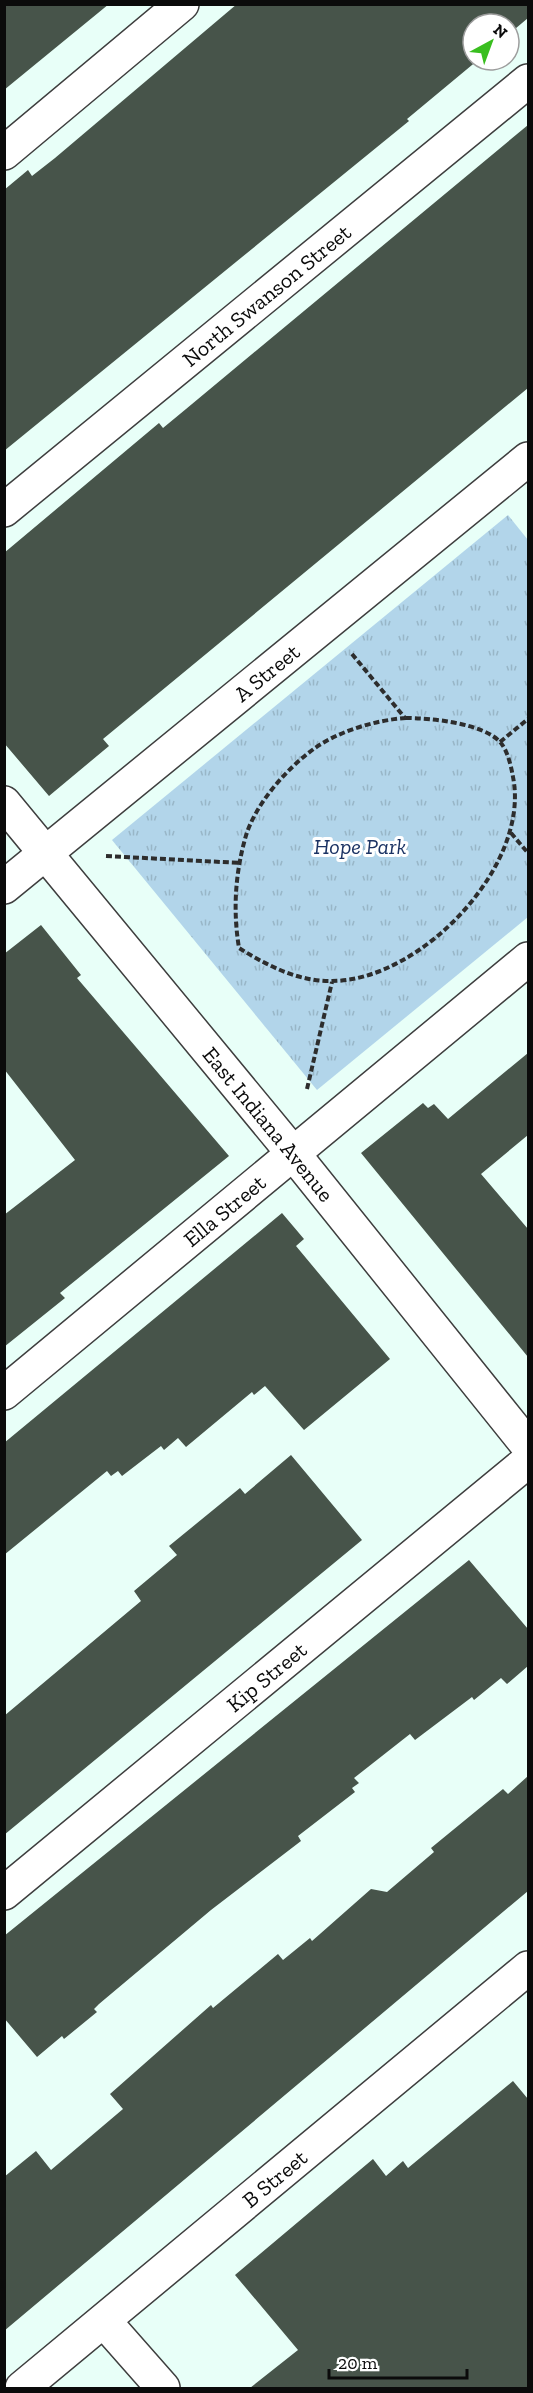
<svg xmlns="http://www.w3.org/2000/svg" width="533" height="2393" viewBox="0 0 533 2393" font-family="'Zilla Slab',serif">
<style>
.park{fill:url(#park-tufts)}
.building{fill:#47544a}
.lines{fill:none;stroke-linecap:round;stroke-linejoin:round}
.minor-casing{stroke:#3e3e3e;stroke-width:36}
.path{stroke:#2d2d2d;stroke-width:4;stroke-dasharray:6 3;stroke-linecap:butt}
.minor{stroke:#fff;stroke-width:33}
.labels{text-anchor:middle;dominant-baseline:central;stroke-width:6;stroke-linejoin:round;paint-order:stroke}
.street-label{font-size:22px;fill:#0b0b0b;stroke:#fff}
.park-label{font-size:22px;font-style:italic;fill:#1a3263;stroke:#fff}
</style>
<defs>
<pattern id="park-tufts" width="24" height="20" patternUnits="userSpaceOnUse" patternTransform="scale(1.5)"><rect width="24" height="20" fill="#b2d5ea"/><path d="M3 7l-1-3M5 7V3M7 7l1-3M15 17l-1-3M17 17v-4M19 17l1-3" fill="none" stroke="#98b6c7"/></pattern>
</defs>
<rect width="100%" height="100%" fill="#e8fff8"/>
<path class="park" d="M508,515l20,25v377l-211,173 -205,-250z"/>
<path class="building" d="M4,4h105l-105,86z
M237,4h291v14l-19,16v-10h-36v36h5l-71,59 2,2 -405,330v-261l24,-20 4,6 23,-18z
M528,125v263l-425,351 6,7 -60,50 -45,-53v-190l155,-130 4,5 23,-19z
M41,925l40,50 -4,3 152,178 -169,137 5,5 -61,49v-132l71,-55 -71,-91v-115z
M528,1053v82l-47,39 47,55v128l-167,-204 62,-50 5,5 6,-4 14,15z
M282,1213l22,26 -8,7 94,113 -86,71 -39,-44 -11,9 -2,-3 -66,55 -8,-9 -14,12 -3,-4 -39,30 -4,-5 -7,5 -4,-5 -103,84v-112z
M291,1455l71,85 -358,295v-119l137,-115 -7,-10 43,-36 -8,-9 71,-58 5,6z
M469,1560l59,69v37l-21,18 -6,-6 -27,22 -2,-3 -57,43 -5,-6 -56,44 5,5 -7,5 3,4 -57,44 3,5 -90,69 -112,94 -5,5 3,3 -33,27 -2,-3 -25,21 -33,-39v-82z
M528,1776v115l-524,440v-154l32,-26 15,19 72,-61 -13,-15 101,-89 2,3 65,-54 5,6 27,-22 2,3 59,-52 16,3 47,-40 -3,-4 72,-59 5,5z
M513,2081l15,18v289h-278l48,-38 -63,-75 138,-116 13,17 17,-15 5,7z"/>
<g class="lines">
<g class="minor-casing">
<g id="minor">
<path d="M4,153l178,-149"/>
<path id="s1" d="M4,510l524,-429"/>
<path id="s2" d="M4,803l288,349 236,294"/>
<path id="s3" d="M4,887l524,-428"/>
<path id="s4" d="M4,1393l524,-434"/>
<path id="s5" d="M4,1893l524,-432"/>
<path d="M104,2321l59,67"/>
<path id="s6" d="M22,2388l506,-420"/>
</g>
</g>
<path class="path" d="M352,654l53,64
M406,718c24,0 78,5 95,25 7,9 10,23 12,34 18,89 -93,204 -181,204 -33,1 -66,-16 -93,-33 -6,-36 -4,-73 6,-109 9,-34 42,-71 70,-91 24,-17 61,-28 91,-30z
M500,742l28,-23
M511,833l17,20
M106,856l135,7
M307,1089l25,-107"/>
<use href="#minor" class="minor"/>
</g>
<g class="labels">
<g class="street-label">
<text stroke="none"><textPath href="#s1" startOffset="339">North Swanson Street</textPath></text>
<text stroke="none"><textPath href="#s3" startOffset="339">A Street</textPath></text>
<text stroke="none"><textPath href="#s2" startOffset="416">East Indiana Avenue</textPath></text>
<text stroke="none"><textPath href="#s4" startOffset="286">Ella Street</textPath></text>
<text stroke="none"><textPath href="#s5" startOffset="340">Kip Street</textPath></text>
<text stroke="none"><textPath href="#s6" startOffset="328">B Street</textPath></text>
</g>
<g class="park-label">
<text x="360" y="846">Hope Park</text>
</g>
</g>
<rect width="533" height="2393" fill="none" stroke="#0b0b0b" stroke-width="12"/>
<g transform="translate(491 42) rotate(41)"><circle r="28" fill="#ffffff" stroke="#9d9d9d" stroke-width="1.5"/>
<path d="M0-4.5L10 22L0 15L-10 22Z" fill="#39be1f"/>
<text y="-9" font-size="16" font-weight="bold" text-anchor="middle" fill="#0b0b0b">N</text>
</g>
<path d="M329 2369v9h138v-9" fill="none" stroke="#0b0b0b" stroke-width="3"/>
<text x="338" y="2369" font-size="18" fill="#0b0b0b" stroke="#ffffff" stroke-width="4.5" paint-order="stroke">20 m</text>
</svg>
